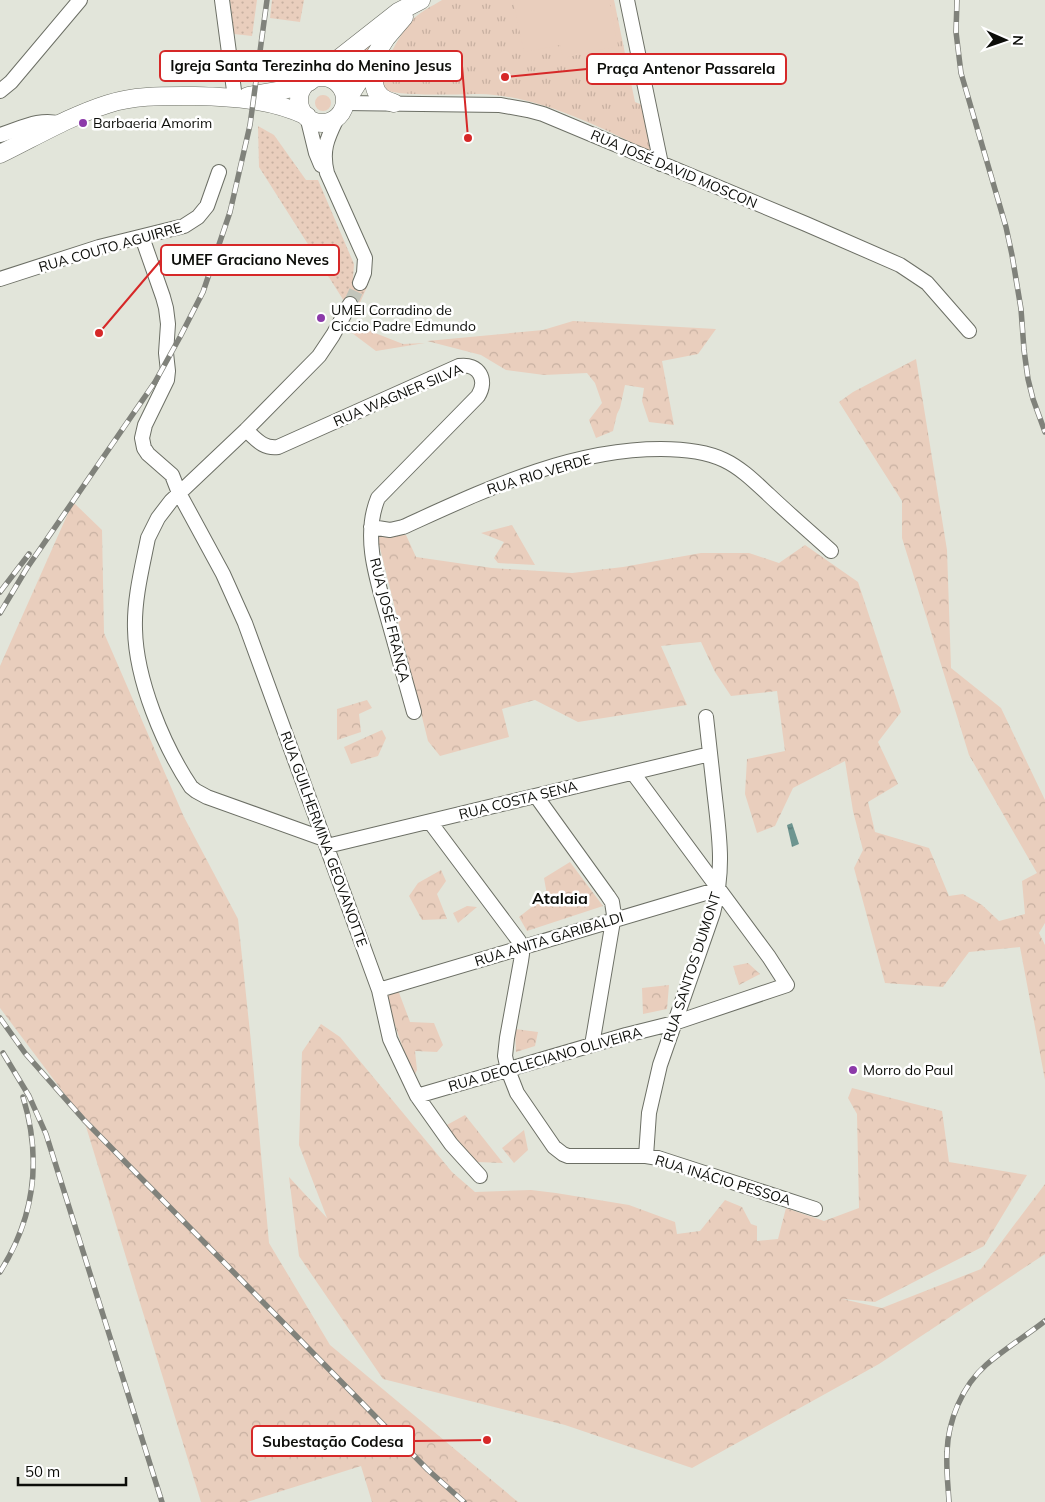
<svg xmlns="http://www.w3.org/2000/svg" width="1045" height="1502" viewBox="0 0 1045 1502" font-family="Mulish,sans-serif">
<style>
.grass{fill:url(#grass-dots)}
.forest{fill:url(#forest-crowns)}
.park{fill:url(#park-tufts)}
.garden{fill:#e9cebd}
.water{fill:url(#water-ripples)}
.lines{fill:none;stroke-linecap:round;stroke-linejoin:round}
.minor-tunnel{stroke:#c2c5bb;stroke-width:14;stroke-dasharray:14 7;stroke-linecap:butt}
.minor-casing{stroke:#6c6f65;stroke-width:16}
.tertiary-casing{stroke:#6c6f65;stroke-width:19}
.minor{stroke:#fff;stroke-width:14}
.tertiary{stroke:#fff;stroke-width:18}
.rail-casing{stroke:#80827b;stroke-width:5.5}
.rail{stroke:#fff;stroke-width:4;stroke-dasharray:11;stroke-linecap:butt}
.poi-dot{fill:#8c3aa9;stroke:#fff;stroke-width:2}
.labels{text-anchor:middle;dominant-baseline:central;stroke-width:5;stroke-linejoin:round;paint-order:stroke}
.poi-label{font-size:14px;fill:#0c0d09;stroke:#fff;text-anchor:start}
.street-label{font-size:14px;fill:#0c0d09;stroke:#fff}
.quarter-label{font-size:16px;font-weight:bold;fill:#0c0d09;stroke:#fff}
.leader{fill:none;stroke:#d62828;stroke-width:2}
.callout-dot{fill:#d62828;stroke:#fff;stroke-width:2}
.callout{fill:#fff;stroke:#d62828;stroke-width:2}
.callout-label{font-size:15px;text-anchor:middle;font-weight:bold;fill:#0c0d09}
</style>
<defs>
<pattern id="grass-dots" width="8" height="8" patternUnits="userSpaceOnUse" patternTransform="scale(1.25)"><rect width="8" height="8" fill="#e9cebd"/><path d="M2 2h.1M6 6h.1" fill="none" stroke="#c7b0a1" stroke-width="1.8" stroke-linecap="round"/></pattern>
<pattern id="forest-crowns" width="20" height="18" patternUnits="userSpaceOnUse" patternTransform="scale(1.25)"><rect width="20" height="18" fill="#e9cebd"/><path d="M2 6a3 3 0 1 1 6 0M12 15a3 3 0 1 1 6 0" fill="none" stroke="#c7b0a1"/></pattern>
<pattern id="park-tufts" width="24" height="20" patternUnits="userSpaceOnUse" patternTransform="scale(1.25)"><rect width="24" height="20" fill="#e9cebd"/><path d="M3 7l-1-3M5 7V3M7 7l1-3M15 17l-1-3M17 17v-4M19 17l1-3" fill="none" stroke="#c7b0a1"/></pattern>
<pattern id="water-ripples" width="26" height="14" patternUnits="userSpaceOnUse" patternTransform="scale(1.25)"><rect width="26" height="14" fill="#6d9590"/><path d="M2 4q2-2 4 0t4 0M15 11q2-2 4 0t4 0" fill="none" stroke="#587874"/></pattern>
</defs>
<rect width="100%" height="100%" fill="#e2e5da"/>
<path class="grass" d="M230,0h27l-5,36 -18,-2z
M272,0h32l-4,22 -30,-4z
M258,126l16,9 32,45h12l36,84 -1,15 14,8 -9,20 -14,-6 -85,-134z"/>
<path class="forest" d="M573,321l143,8 -18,25 -36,7 12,64 -25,-3 -7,-21 2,-13 -19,-3 -5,23 -3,6 -4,17 -17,7 -7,-18 13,-17 -7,-20 -8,-10 -43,2 -38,-5 -25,-15 -54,-14 116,-11z
M352,324l51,20 22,-1 -49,8 -28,-21z
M916,359l31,191 4,118 50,40 44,92v123l-6,10 6,12v135l-25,-133 -51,5 -26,35 -58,-4 -31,-115 9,-18 -10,-39 -8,-50 -52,27 -18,38 -18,7 -12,-39 2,-35 38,-8 -8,-60 -46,5 -16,-24 -14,-30 -40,4 26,59 -109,17 -43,-22 -33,9 7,28 -69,19 -12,-15 -51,-205 29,-1 10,22 76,11 80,5 51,-6 78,-14h48l30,10 26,-18 53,37 43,130 -23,30 20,42 -30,18 7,30 54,16 20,48 14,-2 19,11 17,16 26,-7 -3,-33 15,-8 -68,-118 -67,-217v-37l-63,-99 14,-10z
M73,502l29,28 2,103 80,184 54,102 13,123 18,201 61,102 188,157h-146l-11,-36 -114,36h-46l-117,-382 -84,-112v-342z
M512,525l23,40 -37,-2 -4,-5 10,-16 -23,-9z
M367,700l5,8 -13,6 2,18 -24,8v-31z
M382,730l4,8 -8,18 -27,8 -7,-17z
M570,862l33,44 -76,25 -8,-14 28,-22 -3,-17z
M441,870l5,11 -9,13 10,25 -25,1 -13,-24 9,-13z
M467,906l10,1 -19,16 -5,-10z
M748,963l12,11 -21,11 -6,-19z
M669,985l-2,24 -24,5 -1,-26z
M398,990l12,32 24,1 9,22 -6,7 -22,-1 2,19 -4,8 -28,-82z
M321,1024l19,13 112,135 23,20 56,-2 25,3 73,12 46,17 2,12 23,-3 25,-31 17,7 9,17 6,2v15l21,-2 8,-31 38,13 35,-13 -2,-94 -9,-16 4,-10 90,23 7,51 78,13 -43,71 -109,56 -33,-3 40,9 99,-39 64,-85v70l-166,110 -187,104 -127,-43 -182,-46 -84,-123 -10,-79 38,41 -28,-73 3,-93z
M515,1029l23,3 -3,14 -19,6z
M465,1115l38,48 -26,-1 -32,-36z
M524,1130l4,20 -14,13 -12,-15z"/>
<path class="park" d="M442,0h172l21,102 10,4 9,41 -3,5c-51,-25 -114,-57 -172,-58 -15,0 -86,3 -94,-5 -2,-3 -4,-11 -4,-14 1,-9 25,-50 32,-56 9,-8 19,-13 29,-19z"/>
<path class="garden" d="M513,0h96l9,46 -55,12 -3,-13 -36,7z
M378,34l-27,48 -10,-5 -16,-3z
M315 103a8 8 0 1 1 16 0a8 8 0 1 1-16 0Z"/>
<path class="water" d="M792,823l7,21 -7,3 -5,-22z"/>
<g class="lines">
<path class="minor-tunnel" d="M350,304l10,-21"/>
<g class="minor-casing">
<path id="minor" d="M222,0l13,98
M627,0l34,164
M0,91l11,-9 69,-82
M345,103l155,2 28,5 15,4 263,110 94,41 27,18 42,48
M307,116l9,37 5,12
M338,116c-10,21 -17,33 -11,57l38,85 -1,15 -4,10
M0,135c20,-6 40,-18 61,-11
M142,237l21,60 3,11 2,16 -2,29 2,18 -1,9 -22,45 -3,13 2,10 4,6 24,21 7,18 44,81 22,49 134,367 11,49 27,57 34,48 29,32
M0,279l99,-32 85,-21 14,-9 9,-11 12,-34
M246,430c10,9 17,19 32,17l181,-81c20,-3 29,14 19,30l-100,102c-17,41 1,87 12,128 8,29 16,57 24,86
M371,527l19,3 13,-3c82,-37 166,-78 258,-78 22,0 44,2 63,11 17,8 31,22 45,35 20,19 41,37 62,56
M536,796l72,100 4,6 2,13 -22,130
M430,822l89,119 3,13 -1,7 -14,77 -2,18 3,14 9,23 37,54 9,7 5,2h78l12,2 157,51
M324,839l-117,-42 -11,-6 -5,-4c-28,-42 -55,-107 -56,-158 -1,-30 7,-61 13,-91l10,-20 13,-17 75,-71 73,-74 14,-21 17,-31
M327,846l383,-92
M379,990l340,-101
M417,1096l209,-61 48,-12 113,-38 -18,-28 -136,-184
M646,1156l3,-43 11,-48 53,-152c11,-42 7,-72 2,-115 -3,-27 -6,-54 -9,-81"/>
</g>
<g class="tertiary-casing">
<path id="tertiary" d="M379,58c-7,20 -10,39 15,45
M299 100a23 23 0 1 1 46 0a23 23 0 1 1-46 0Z
M248,96l40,-7 21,-7 89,-70 23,-12
M345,103l41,-65 18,-21
M0,154c35,-17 70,-38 108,-50 28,-9 57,-8 87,-8 37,1 77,3 112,20"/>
</g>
<use href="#minor" class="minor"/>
<use href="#tertiary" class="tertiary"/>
<g class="rail-casing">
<path id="rail" d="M957,0l-1,32 5,41 45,154 6,28 9,54 3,41 4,29 5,20 12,33
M0,592l29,-38
M0,613l27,-45 128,-186 25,-45 23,-45 27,-80 20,-87 17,-125
M0,1018l25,35 59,67 344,350 36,32
M3,1053l26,43 17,38 116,368
M0,1272c35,-55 42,-113 23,-175
M949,1502c-1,-17 -3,-34 -2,-50 1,-31 15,-66 39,-87 18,-16 40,-29 59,-44"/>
</g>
<use href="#rail" class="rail"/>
</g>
<g class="poi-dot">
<circle cx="83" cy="123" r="5"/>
<circle cx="321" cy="318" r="5"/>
<circle cx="853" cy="1070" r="5"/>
</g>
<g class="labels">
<g class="poi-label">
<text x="93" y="123">Barbaeria Amorim</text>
<text x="331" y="310">UMEI Corradino de<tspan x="331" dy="16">Ciccio Padre Edmundo</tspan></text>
<text x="863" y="1070">Morro do Paul</text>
</g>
<g class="street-label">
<text transform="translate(674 169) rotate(23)">RUA JOSÉ DAVID MOSCON</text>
<text transform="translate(110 247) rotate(-16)">RUA COUTO AGUIRRE</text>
<text transform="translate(398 395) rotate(-23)">RUA WAGNER SILVA</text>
<text transform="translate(539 474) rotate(-17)">RUA RIO VERDE</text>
<text transform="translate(390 620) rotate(76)">RUA JOSÉ FRANÇA</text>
<text transform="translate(518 800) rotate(-14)">RUA COSTA SENA</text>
<text transform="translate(324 839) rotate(70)">RUA GUILHERMINA GEOVANOTTE</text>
<text transform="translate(549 939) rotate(-17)">RUA ANITA GARIBALDI</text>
<text transform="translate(692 967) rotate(-72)">RUA SANTOS DUMONT</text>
<text transform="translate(545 1059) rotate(-16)">RUA DEOCLECIANO OLIVEIRA</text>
<text transform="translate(723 1180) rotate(17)">RUA INÁCIO PESSOA</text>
</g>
<g class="quarter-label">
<text x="560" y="898">Atalaia</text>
</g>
</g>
<path class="leader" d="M468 138L462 66M505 77L587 69M99 333L161 260M487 1440L414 1441"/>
<g class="callout-dot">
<circle cx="468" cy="138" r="5"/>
<circle cx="505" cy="77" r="5"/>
<circle cx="99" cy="333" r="5"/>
<circle cx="487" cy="1440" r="5"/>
</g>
<g class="callout">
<rect x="160" y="51" width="302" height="30" rx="5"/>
<rect x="587" y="54" width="199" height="30" rx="5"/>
<rect x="161" y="245" width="178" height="30" rx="5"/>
<rect x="252" y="1426" width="162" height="30" rx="5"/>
</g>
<g class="callout-label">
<text x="311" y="71">Igreja Santa Terezinha do Menino Jesus</text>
<text x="686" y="74">Praça Antenor Passarela</text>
<text x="250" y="265">UMEF Graciano Neves</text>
<text x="333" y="1447">Subestação Codesa</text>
</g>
<g transform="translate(1005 40) rotate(92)" stroke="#ffffff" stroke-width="4" paint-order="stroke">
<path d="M0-4L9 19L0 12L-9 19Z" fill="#0c0d09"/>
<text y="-8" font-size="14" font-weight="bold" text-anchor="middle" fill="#0c0d09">N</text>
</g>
<path d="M18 1477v8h108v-8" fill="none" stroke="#0c0d09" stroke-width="2.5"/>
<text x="25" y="1477" font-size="15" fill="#0c0d09" stroke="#ffffff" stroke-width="4" paint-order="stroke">50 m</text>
</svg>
